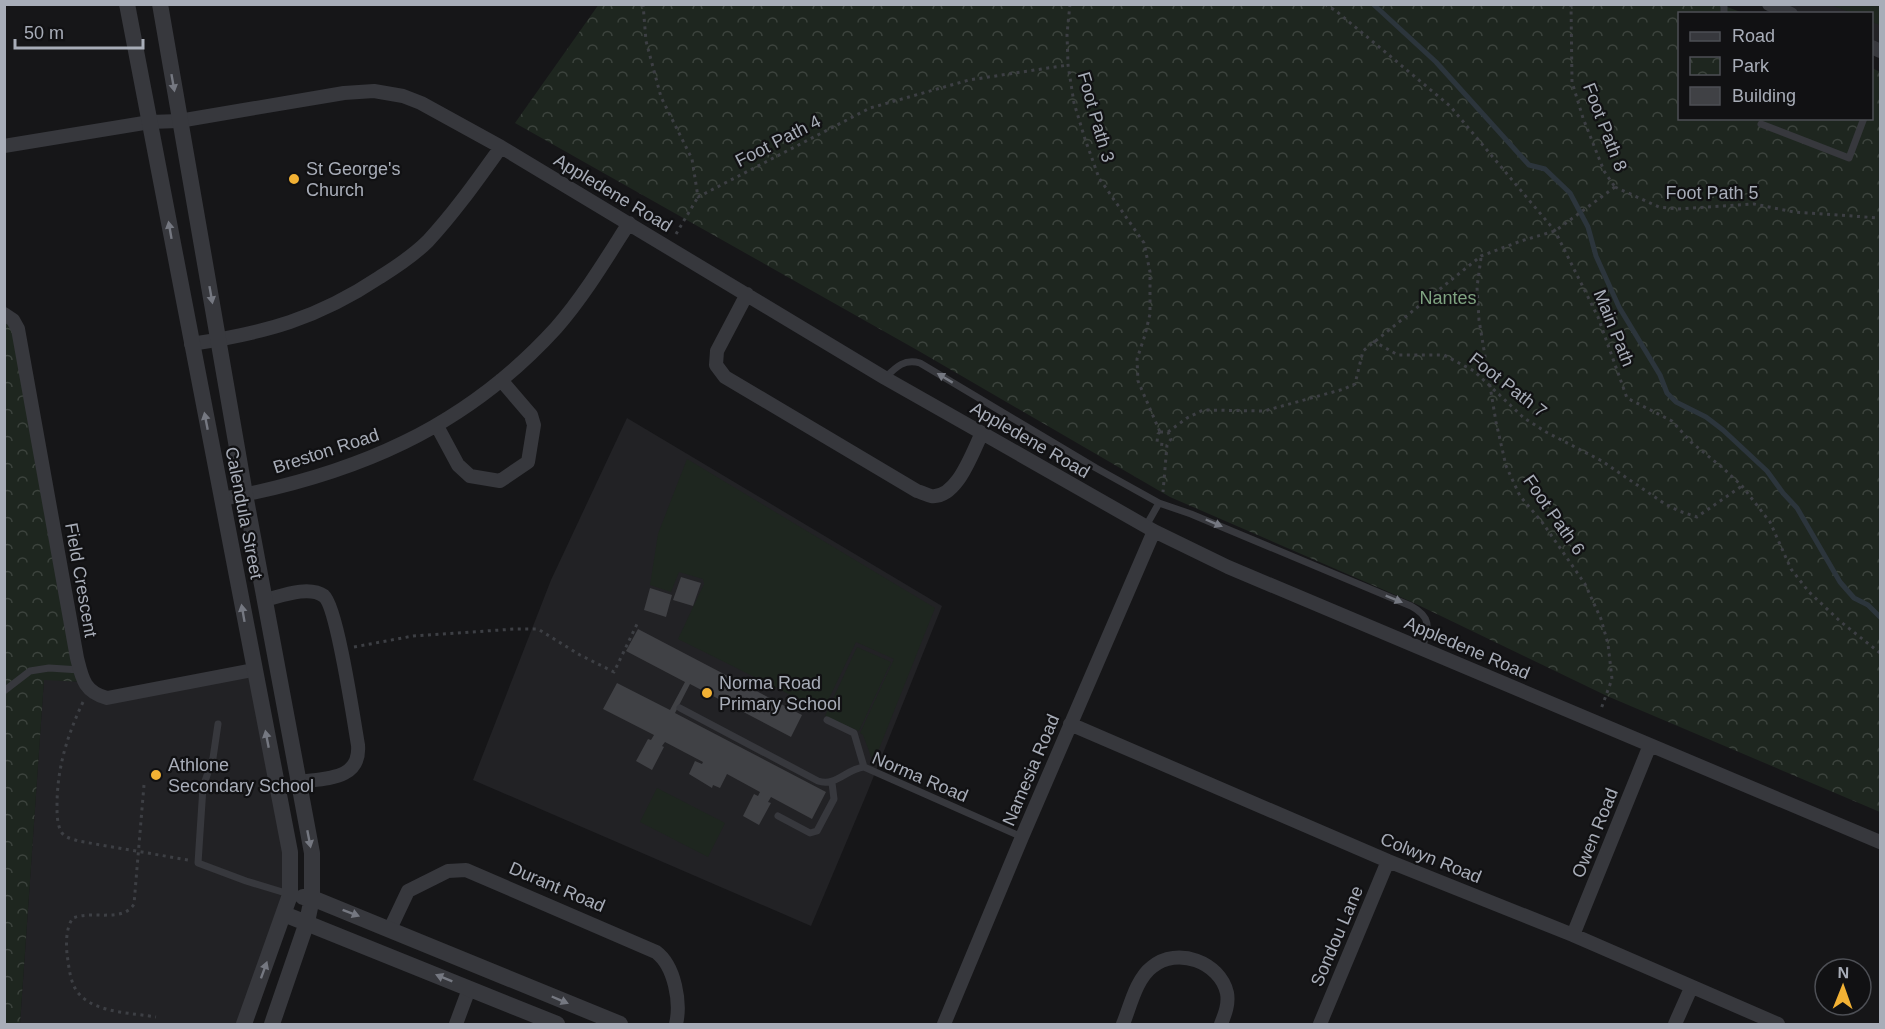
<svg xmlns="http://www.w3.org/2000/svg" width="1885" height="1029" viewBox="0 0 1885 1029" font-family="Helvetica,sans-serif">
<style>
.built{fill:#222225}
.park{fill:url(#park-crowns)}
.pitch{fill:#1e261f}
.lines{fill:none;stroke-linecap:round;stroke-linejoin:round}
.stream{stroke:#2c353c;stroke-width:5}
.building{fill:#404145}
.path{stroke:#3d3f44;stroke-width:3;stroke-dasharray:3 4.5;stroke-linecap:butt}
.service{stroke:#37383d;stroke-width:7}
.minor{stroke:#37383d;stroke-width:14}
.tertiary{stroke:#37383d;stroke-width:16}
.oneway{fill:#757881}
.poi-dot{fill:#f2b134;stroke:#111113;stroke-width:2}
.labels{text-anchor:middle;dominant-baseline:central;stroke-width:4.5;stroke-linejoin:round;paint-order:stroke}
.street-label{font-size:18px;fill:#a8adb8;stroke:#111113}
.poi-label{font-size:18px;fill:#a8adb8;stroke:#111113;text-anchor:start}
.park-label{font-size:18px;fill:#7fa381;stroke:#111113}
</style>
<defs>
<pattern id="park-crowns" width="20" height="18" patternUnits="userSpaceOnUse" patternTransform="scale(1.5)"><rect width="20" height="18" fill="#1e261f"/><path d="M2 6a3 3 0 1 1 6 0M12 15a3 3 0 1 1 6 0" fill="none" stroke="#3c433d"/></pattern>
</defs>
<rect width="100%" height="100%" fill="#161618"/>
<path class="built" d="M1769,5h111v46l-8,-4v-33l-81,-1z
M627,418l315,188 -75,187 -56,133 -338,-146 78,-200z
M253,670l37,225 -46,129h-224l24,-345 40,3 12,13z"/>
<path class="park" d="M599,4l1123,1 21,8 -63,1v104h192v-50l8,4v740l-273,-116 -193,-93 -244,-106 -253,-147 -402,-227z
M4,314l9,6 71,362 -40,-2 -24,344h-16z"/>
<path class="pitch" d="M1831,5h49v20l-8,-3v-8l-20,-1z
M687,459l248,149 -60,151h-3l-9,-24 -3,-2 34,-74 -38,-17 -33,69 -145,-72 26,-55 -1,-5 -24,-7 -8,20 -21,-7 8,-51z
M857,647l34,15 -32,69 -34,-15z
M657,788l68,35 -17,34 -68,-35z"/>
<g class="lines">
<path class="stream" d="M1373,4l63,58 93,103 16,4 25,24 18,34 8,29 23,51 41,68 7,18 9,9 30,15 17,13 44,41 16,22 14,15 43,74 14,16 14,7 12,12"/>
</g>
<path class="building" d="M681,577l20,6 -8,23 -20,-6z
M650,588l22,7 -6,22 -22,-7z
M638,629l164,86 -11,22 -101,-53 -15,29 151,79 -14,27 -41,-22 -3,5 3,1 -12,22 -16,-9 11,-22 4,2 2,-4 -33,-18 -7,14 -7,-3 -1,3 -23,-14 6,-13 7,3 1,-2 -38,-20 -3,4 2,1 -12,23 -16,-9 12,-22 3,1 3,-5 -51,-26 14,-26 53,27 15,-28 -59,-31z"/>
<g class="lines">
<path class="path" d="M643,4l3,37 15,56 31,62 6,38 172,-89 99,-28 99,-15
M1061,4h15
M1070,4l-3,30 1,31 6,38 11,36 14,39 45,65 6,29v42l-5,21 -8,24 1,22 22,51
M1325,4l11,7 114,95 105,125 43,86 29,81 45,23 19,21 33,27 18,17 28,36 21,47 18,23 32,30 39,31
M1571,4l1,78 11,36 21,53 11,16
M1615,187l44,20 19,2 76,-5 40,8 86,6
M676,234l22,-37
M1481,258l-4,29 2,33 17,102 10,44 14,30 22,26 43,62 16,35 7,25 4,35 -11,30
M1373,341l25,14h46l30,16 50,47 22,14 56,29 63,43 14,7 18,6 45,-31
M1160,432h8l3,7 -4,6 -4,47
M1160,432l-2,2 -1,8 2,2 7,1
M1168,432l19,-14 16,-8 61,1 80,-22 11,-5 8,-33 118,-95 40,-15 34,-10 60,-44
M354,647l59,-11 102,-7h23l42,26 34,17 24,-50
M83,702c-16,34 -26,66 -26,104 0,8 0,19 5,27 4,5 11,6 16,8l110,19
M144,785l-10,119c-11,19 -42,6 -61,14 -7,9 -7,25 -6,36 2,13 3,31 13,41 17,18 53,18 76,22"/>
<path class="service" d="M1724,14v-10
M1761,124l88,34 15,-40
M885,378c10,-10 19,-20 35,-15l176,105 63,35 32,11 220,92c22,12 17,22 11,43
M1146,526l13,-23
M4,691l26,-20 19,-3 31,2
M680,708l138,73c18,6 28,-12 46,-14l158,70
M827,720l27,13 10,34
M218,724l-5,34 -10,29 -5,76 48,18 43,13
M778,816l32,17 7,-2 17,-32 -2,-16"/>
<path class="minor" d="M1769,4l22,10
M1872,47l8,4
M4,146l146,-24 29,-1 165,-28 30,-2 29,5 18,7 80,44 384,231 97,55 172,98 74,36 652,275
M747,294l-30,57 -1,14 9,12 192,114c4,1 10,4 14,5 26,3 41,-43 51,-63
M4,314l9,6 5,9 59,329c5,20 7,34 30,40l146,-28
M191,344c74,-11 126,-25 189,-67 16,-10 34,-22 48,-36 27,-29 50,-62 73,-94
M437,426l21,39 12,11 30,5 28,-19 6,-37 -3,-10 -30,-35
M222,499c132,-24 242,-70 334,-171 28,-32 50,-69 73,-105
M265,600c16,-4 44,-15 59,-4 13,11 30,126 34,149 3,36 -34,33 -60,37
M1070,724l318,137 185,74 205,89
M390,929l18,-38 40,-20 18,-1 190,82c19,14 25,51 20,72
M1573,935l77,-190
M456,1024l13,-35
M944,1024l78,-187 132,-306
M1123,1024c7,-17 13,-45 29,-57 25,-21 68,-5 75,26 2,11 -2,21 -6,31
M1320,1024l68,-163
M1675,1024l16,-36"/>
<path class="tertiary" d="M127,4l163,848v43l-46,129
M160,4l85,490 67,359v45l-5,24 -35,102
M303,897l9,1 308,126
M284,914l273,110"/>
</g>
<defs><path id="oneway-solid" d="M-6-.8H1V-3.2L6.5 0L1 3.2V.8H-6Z" transform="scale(1.5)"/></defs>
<g class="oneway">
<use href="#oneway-solid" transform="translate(173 83) rotate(80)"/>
<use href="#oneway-solid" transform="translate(170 230) rotate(-100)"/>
<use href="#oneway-solid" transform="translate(211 295) rotate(80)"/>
<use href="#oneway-solid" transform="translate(945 378) rotate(-149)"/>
<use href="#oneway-solid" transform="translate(206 421) rotate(-101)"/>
<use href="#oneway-solid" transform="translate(1214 523) rotate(23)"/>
<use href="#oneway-solid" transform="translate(1394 599) rotate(22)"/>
<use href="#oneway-solid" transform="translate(243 613) rotate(-100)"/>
<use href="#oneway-solid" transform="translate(267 739) rotate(-101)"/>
<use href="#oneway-solid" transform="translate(309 839) rotate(79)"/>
<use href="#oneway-solid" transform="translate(351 913) rotate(21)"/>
<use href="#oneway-solid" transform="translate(264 970) rotate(-70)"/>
<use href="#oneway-solid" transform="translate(444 978) rotate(-158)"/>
<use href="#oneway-solid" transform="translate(560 1000) rotate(23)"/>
</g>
<g class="poi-dot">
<circle cx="294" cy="179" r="6"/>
<circle cx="707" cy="693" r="6"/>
<circle cx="156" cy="775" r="6"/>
</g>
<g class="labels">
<g class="street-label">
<text transform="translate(1096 117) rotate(74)">Foot Path 3</text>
<text transform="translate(1605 127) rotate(69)">Foot Path 8</text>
<text transform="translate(778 141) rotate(-27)">Foot Path 4</text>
<text transform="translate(613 193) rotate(31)">Appledene Road</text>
<text x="1712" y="193">Foot Path 5</text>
<text transform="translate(1614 328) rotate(68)">Main Path</text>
<text transform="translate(1508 385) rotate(38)">Foot Path 7</text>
<text transform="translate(1030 440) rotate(30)">Appledene Road</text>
<text transform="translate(326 451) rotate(-18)">Breston Road</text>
<text transform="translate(244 513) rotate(79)">Calendula Street</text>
<text transform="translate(1554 515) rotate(55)">Foot Path 6</text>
<text transform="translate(81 580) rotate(80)">Field Crescent</text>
<text transform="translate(1467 648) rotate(23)">Appledene Road</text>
<text transform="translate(1031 770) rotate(-67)">Namesia Road</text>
<text transform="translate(920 777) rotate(23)">Norma Road</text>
<text transform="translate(1595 833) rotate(-68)">Owen Road</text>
<text transform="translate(1431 858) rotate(22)">Colwyn Road</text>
<text transform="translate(557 887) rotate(23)">Durant Road</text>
<text transform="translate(1337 936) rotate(-67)">Sondou Lane</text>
</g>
<g class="poi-label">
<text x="306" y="169">St George's<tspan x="306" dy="21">Church</tspan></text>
<text x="719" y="683">Norma Road<tspan x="719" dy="21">Primary School</tspan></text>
<text x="168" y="765">Athlone<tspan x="168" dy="21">Secondary School</tspan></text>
</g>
<g class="park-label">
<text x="1448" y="298">Nantes</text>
</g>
</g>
<rect width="1885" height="1029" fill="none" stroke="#a8adb8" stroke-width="12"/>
<rect x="1678" y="12" width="195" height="108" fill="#111113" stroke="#4d4f55" stroke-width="1.5"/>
<rect x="1690" y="32" width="30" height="9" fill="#37383d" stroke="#4d4f55" stroke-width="1.5"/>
<text x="1732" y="42" font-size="18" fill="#a8adb8">Road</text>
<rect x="1690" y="57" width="30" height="18" fill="url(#park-crowns)" stroke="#4d4f55" stroke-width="1.5"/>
<text x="1732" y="72" font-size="18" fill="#a8adb8">Park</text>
<rect x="1690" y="87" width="30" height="18" fill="#404145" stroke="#4d4f55" stroke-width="1.5"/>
<text x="1732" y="102" font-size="18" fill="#a8adb8">Building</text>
<g transform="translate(1843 987) rotate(1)"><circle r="28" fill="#111113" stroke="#4d4f55" stroke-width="1.5"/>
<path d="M0-4.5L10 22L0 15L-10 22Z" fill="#f2b134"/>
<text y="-9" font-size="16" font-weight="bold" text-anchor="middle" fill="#a8adb8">N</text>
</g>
<path d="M15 39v9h128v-9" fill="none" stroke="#a8adb8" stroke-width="3"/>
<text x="24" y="39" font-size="18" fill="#a8adb8" stroke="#111113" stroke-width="4.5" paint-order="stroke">50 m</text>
</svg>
